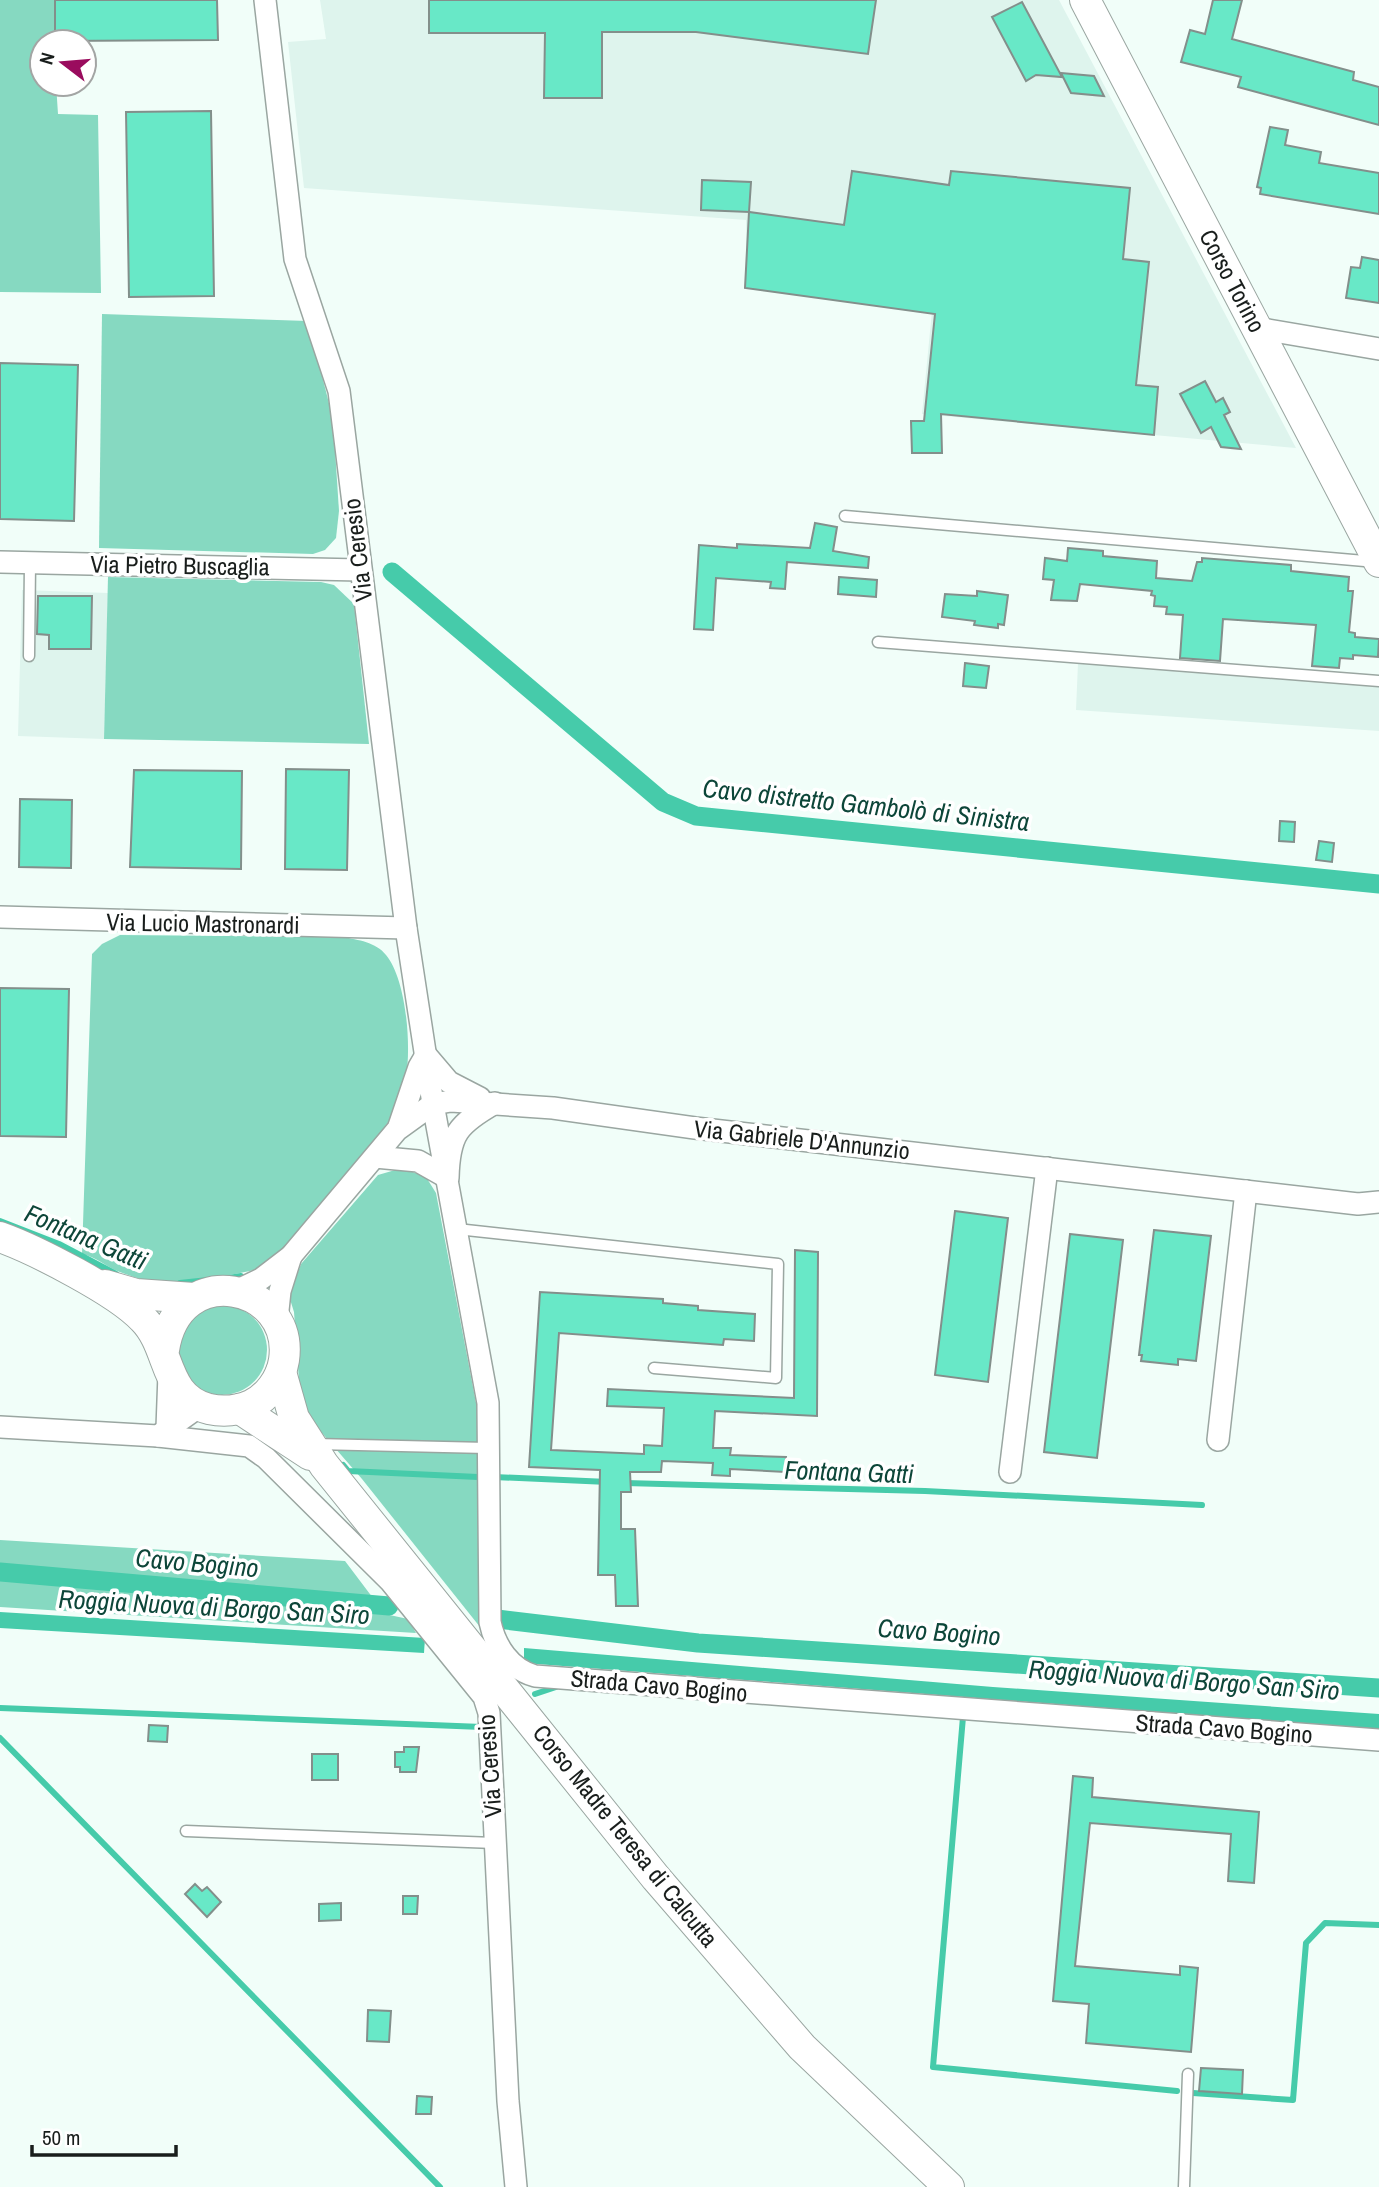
<svg xmlns="http://www.w3.org/2000/svg" width="1379" height="2187" font-family="'Archivo Narrow',sans-serif">
<rect width="100%" height="100%" fill="#f1fef9"/>
<g fill="#def4ed">
<polygon points="320,0 1059,0 1296,448 922,414 932,311 746,287 746,220 304,188 288,42 326,39"/>
<polygon points="22,590 108,593 104,739 18,736"/>
<polygon points="1078,663 1379,687 1379,731 1076,710"/>
</g>
<g fill="#86d9c1">
<polygon points="0,0 55,0 55,42 42,42 42,84 56,84 58,114 98,115 101,293 0,292"/>
<polygon points="102,314 308,321 333,419 339,511 336,538 325,550 313,554 99,548"/>
<polygon points="108,577 321,582 334,585 354,604 369,744 104,739"/>
<path d="M120,935L343,937C358,940 376,942 386,955C409,983 414,1066 401,1100C388,1130 290,1254 262,1267C245,1275 176,1283 156,1282C146,1281 130,1276 120,1272C106,1267 97,1257 82,1254L92,954L102,944Z"/>
<polygon points="402,1168 426,1177 436,1193 477,1408 477,1452 483,1458 484,1577 480,1627 362,1479 315,1425 305,1406 299,1381 294,1312 289,1296 301,1264 378,1175"/>
<circle cx="222" cy="1350" r="45"/>
<polygon points="0,1540 345,1561 385,1614 408,1619 416,1633 0,1607"/>
</g>
<g fill="#46cbaa">
<polygon points="0,1612 425,1638 424,1653 0,1628"/>
<polygon points="524,1648 993,1687 1379,1714 1379,1729 524,1663"/>
</g>
<g fill="none" stroke-linecap="round" stroke-linejoin="round">
<g stroke="#46cbaa" stroke-width="6">
<polyline points="0,1221 59,1244 116,1274"/>
<polyline points="229,1278 241,1276"/>
<polyline points="180,1283 208,1280"/>
<polyline points="343,1465 348,1471 478,1477"/>
<polyline points="494,1477 608,1482"/>
<polyline points="625,1483 925,1491 1202,1505"/>
<polyline points="535,1694 556,1687"/>
<polyline points="0,1708 482,1727"/>
<polyline points="958,1717 963,1717 933,2067 1177,2091"/>
<polyline points="0,1738 440,2187"/>
<polyline points="1193,2093 1293,2100 1306,1943 1325,1923 1379,1925"/>
</g>
<g stroke="#46cbaa" stroke-width="19">
<polyline points="392,572 663,802 696,816 1379,884"/>
<polyline points="0,1572 389,1606"/>
<polyline points="497,1619 698,1643 1379,1688"/>
</g>
</g>
<g fill="#68e8c7" stroke="#838f8b" stroke-width="2">
<polygon points="55,0 217,0 218,40 55,41"/>
<polygon points="429,0 876,0 868,54 696,32 602,32 602,98 544,98 545,33 429,33"/>
<polygon points="1213,0 1242,0 1232,39 1354,72 1353,80 1379,87 1379,125 1238,87 1241,77 1181,62 1190,30 1205,34"/>
<polygon points="1022,2 1062,77 1036,75 1026,81 992,17"/>
<polygon points="1061,73 1094,76 1104,96 1071,93"/>
<polygon points="211,111 214,296 129,297 126,112"/>
<polygon points="1270,127 1288,130 1285,145 1321,152 1319,163 1379,173 1379,214 1260,194 1261,188 1257,187"/>
<polygon points="852,171 949,185 951,171 1130,188 1123,259 1149,262 1136,385 1158,387 1154,435 941,414 942,453 912,453 911,421 924,421 935,314 745,288 749,212 844,225"/>
<polygon points="702,180 751,182 749,212 701,210"/>
<polygon points="1362,257 1379,260 1379,303 1346,298 1351,267 1360,268"/>
<polygon points="0,363 78,365 74,521 0,519"/>
<polygon points="1205,381 1216,402 1223,398 1230,412 1224,415 1241,449 1221,447 1211,427 1201,433 1180,394"/>
<polygon points="815,523 837,527 833,551 869,557 868,568 787,562 785,589 770,588 771,582 716,578 713,630 694,629 699,545 737,548 737,544 810,548"/>
<polygon points="1068,548 1103,551 1103,556 1157,561 1156,578 1192,581 1197,562 1202,562 1202,558 1291,565 1291,571 1349,577 1348,591 1353,591 1349,632 1355,633 1355,637 1379,639 1378,657 1353,655 1353,659 1340,658 1339,668 1312,666 1316,625 1223,619 1220,661 1180,658 1183,615 1166,614 1167,607 1154,606 1155,596 1151,595 1152,591 1080,584 1077,601 1051,600 1054,580 1043,579 1045,558 1067,561"/>
<polygon points="839,577 877,580 876,597 838,594"/>
<polygon points="977,591 1008,595 1004,625 998,624 998,628 974,625 975,621 942,617 945,594 977,596"/>
<polygon points="38,596 92,596 91,649 49,649 49,635 37,634"/>
<polygon points="965,663 989,666 986,688 963,686"/>
<polygon points="286,769 349,770 347,870 285,869"/>
<polygon points="134,770 242,771 241,869 130,867"/>
<polygon points="20,799 72,800 71,868 19,867"/>
<polygon points="1280,821 1295,822 1294,842 1279,841"/>
<polygon points="1319,841 1334,843 1332,862 1316,860"/>
<polygon points="0,988 69,989 66,1137 0,1136"/>
<polygon points="955,1211 1008,1218 988,1382 935,1375"/>
<polygon points="1154,1230 1211,1236 1196,1361 1178,1359 1178,1365 1141,1361 1142,1355 1139,1355"/>
<polygon points="1070,1234 1123,1240 1097,1458 1044,1452"/>
<polygon points="795,1250 818,1252 817,1416 715,1411 713,1448 731,1448 730,1455 786,1457 785,1472 730,1469 730,1476 712,1475 713,1463 662,1461 661,1472 630,1472 631,1492 621,1492 621,1529 635,1529 638,1606 616,1606 615,1575 598,1575 600,1470 529,1467 540,1292 663,1299 663,1303 698,1306 698,1310 755,1314 754,1341 724,1339 723,1345 559,1333 551,1450 644,1454 644,1445 662,1446 664,1408 607,1406 608,1389 794,1398"/>
<polygon points="149,1725 168,1726 167,1742 148,1741"/>
<polygon points="404,1747 419,1747 416,1772 400,1772 400,1767 395,1767 395,1752 404,1752"/>
<rect x="312" y="1754" width="26" height="26"/>
<polygon points="1073,1776 1093,1778 1092,1797 1259,1812 1254,1883 1228,1881 1231,1834 1090,1823 1075,1966 1180,1975 1180,1966 1198,1968 1191,2052 1086,2043 1089,2004 1053,2001"/>
<polygon points="195,1884 202,1891 207,1887 221,1902 207,1917 185,1894"/>
<polygon points="403,1896 418,1896 417,1914 403,1914"/>
<polygon points="341,1903 341,1920 319,1921 319,1904"/>
<polygon points="368,2010 391,2011 389,2042 367,2041"/>
<polygon points="1201,2068 1243,2070 1242,2094 1199,2091"/>
<polygon points="417,2096 432,2097 431,2114 416,2114"/>
</g>
<g fill="none" stroke-linecap="round" stroke-linejoin="round">
<g stroke="#9aa6a1" stroke-width="13">
<g id="lane">
<polyline points="845,516 1376,562"/>
<polyline points="878,642 1379,681"/>
<polyline points="29,656 30,563"/>
<polyline points="457,1229 778,1264 776,1378 654,1368"/>
<polyline points="315,1444 487,1448"/>
<polyline points="186,1831 494,1843"/>
<polyline points="1184,2187 1188,2074"/>
</g>
</g>
<g stroke="#9aa6a1" stroke-width="24">
<g id="street">
<path d="M265,0L295,259L339,391L406,928L433,1104L488,1403L490,1622C495,1646 510,1669 535,1676L1379,1740"/>
<polyline points="1256,328 1379,349"/>
<polyline points="0,562 360,570"/>
<polyline points="0,917 406,928"/>
<polyline points="399,1126 419,1067 426,1055 449,1082 480,1098"/>
<path d="M375,1157L418,1161L448,1178C449,1134 458,1124 495,1103"/>
<polyline points="236,1291 261,1279 291,1256 397,1130 433,1104 451,1101 553,1108 695,1128 1358,1204 1379,1202"/>
<polyline points="277,1320 280,1291 291,1256"/>
<polyline points="0,1427 158,1436 200,1406"/>
<polyline points="167,1428 169,1374"/>
<polyline points="158,1436 249,1446 266,1458 390,1581 484,1697 489,1713 508,2101 516,2187"/>
<polyline points="1218,1440 1246,1191"/>
<polyline points="1010,1472 1047,1168"/>
</g>
</g>
<g stroke="#9aa6a1" stroke-width="32">
<g id="secondary">
<polyline points="1085,0 1379,562"/>
<path d="M0,1237C36,1250 118,1292 143,1319C172,1348 162,1397 209,1409C223,1412 237,1411 251,1405C268,1397 281,1379 284,1360C295,1284 178,1257 164,1350"/>
<polyline points="105,1285 136,1294 194,1298"/>
<polyline points="281,1372 294,1418 324,1465 656,1878 802,2047 949,2187"/>
<polyline points="240,1409 310,1455"/>
</g>
</g>
<use href="#lane" stroke="#fff" stroke-width="10"/>
<use href="#street" stroke="#fff" stroke-width="21"/>
<use href="#secondary" stroke="#fff" stroke-width="30"/>
</g>
<g text-anchor="middle" stroke-width="7" stroke-linejoin="round" paint-order="stroke">
<g font-size="24" fill="#191e1c" stroke="#fff">
<text transform="translate(1232 281) rotate(62)" y="8">Corso Torino</text>
<text transform="translate(358 550) rotate(-97)" y="8">Via Ceresio</text>
<text transform="translate(180 566) rotate(1)" y="8">Via Pietro Buscaglia</text>
<text transform="translate(203 924) rotate(1)" y="8">Via Lucio Mastronardi</text>
<text transform="translate(802 1140) rotate(6)" y="8">Via Gabriele D'Annunzio</text>
<text transform="translate(659 1686) rotate(5)" y="8">Strada Cavo Bogino</text>
<text transform="translate(1224 1729) rotate(4)" y="8">Strada Cavo Bogino</text>
<text transform="translate(490 1766) rotate(-94)" y="8">Via Ceresio</text>
<text transform="translate(625 1836) rotate(51)" y="8">Corso Madre Teresa di Calcutta</text>
</g>
<g font-size="26" font-style="italic" fill="#0d4639" stroke="#fff">
<text transform="translate(866 805) rotate(6)" y="9">Cavo distretto Gambolò di Sinistra</text>
<text transform="translate(86 1237) rotate(23)" y="9">Fontana Gatti</text>
<text transform="translate(849 1472) rotate(2)" y="9">Fontana Gatti</text>
<text transform="translate(197 1563) rotate(5)" y="9">Cavo Bogino</text>
<text transform="translate(214 1607) rotate(3)" y="9">Roggia Nuova di Borgo San Siro</text>
<text transform="translate(939 1632) rotate(4)" y="9">Cavo Bogino</text>
<text transform="translate(1184 1680) rotate(4)" y="9">Roggia Nuova di Borgo San Siro</text>
</g>
</g>
<g transform="translate(63 63) rotate(286)"><circle r="33" fill="#ffffff" stroke="#a3a5a4" stroke-width="2"/>
<path d="M0-5L12 26L0 18L-12 26Z" fill="#9a0c5e"/>
<text y="-10" font-size="19" font-weight="bold" text-anchor="middle" fill="#191e1c">N</text>
</g>
<path d="M32 2145v10h144v-10" fill="none" stroke="#191e1c" stroke-width="3.5"/>
<text x="42" y="2145" font-size="21" fill="#191e1c" stroke="#ffffff" stroke-width="5" paint-order="stroke">50 m</text>
</svg>
